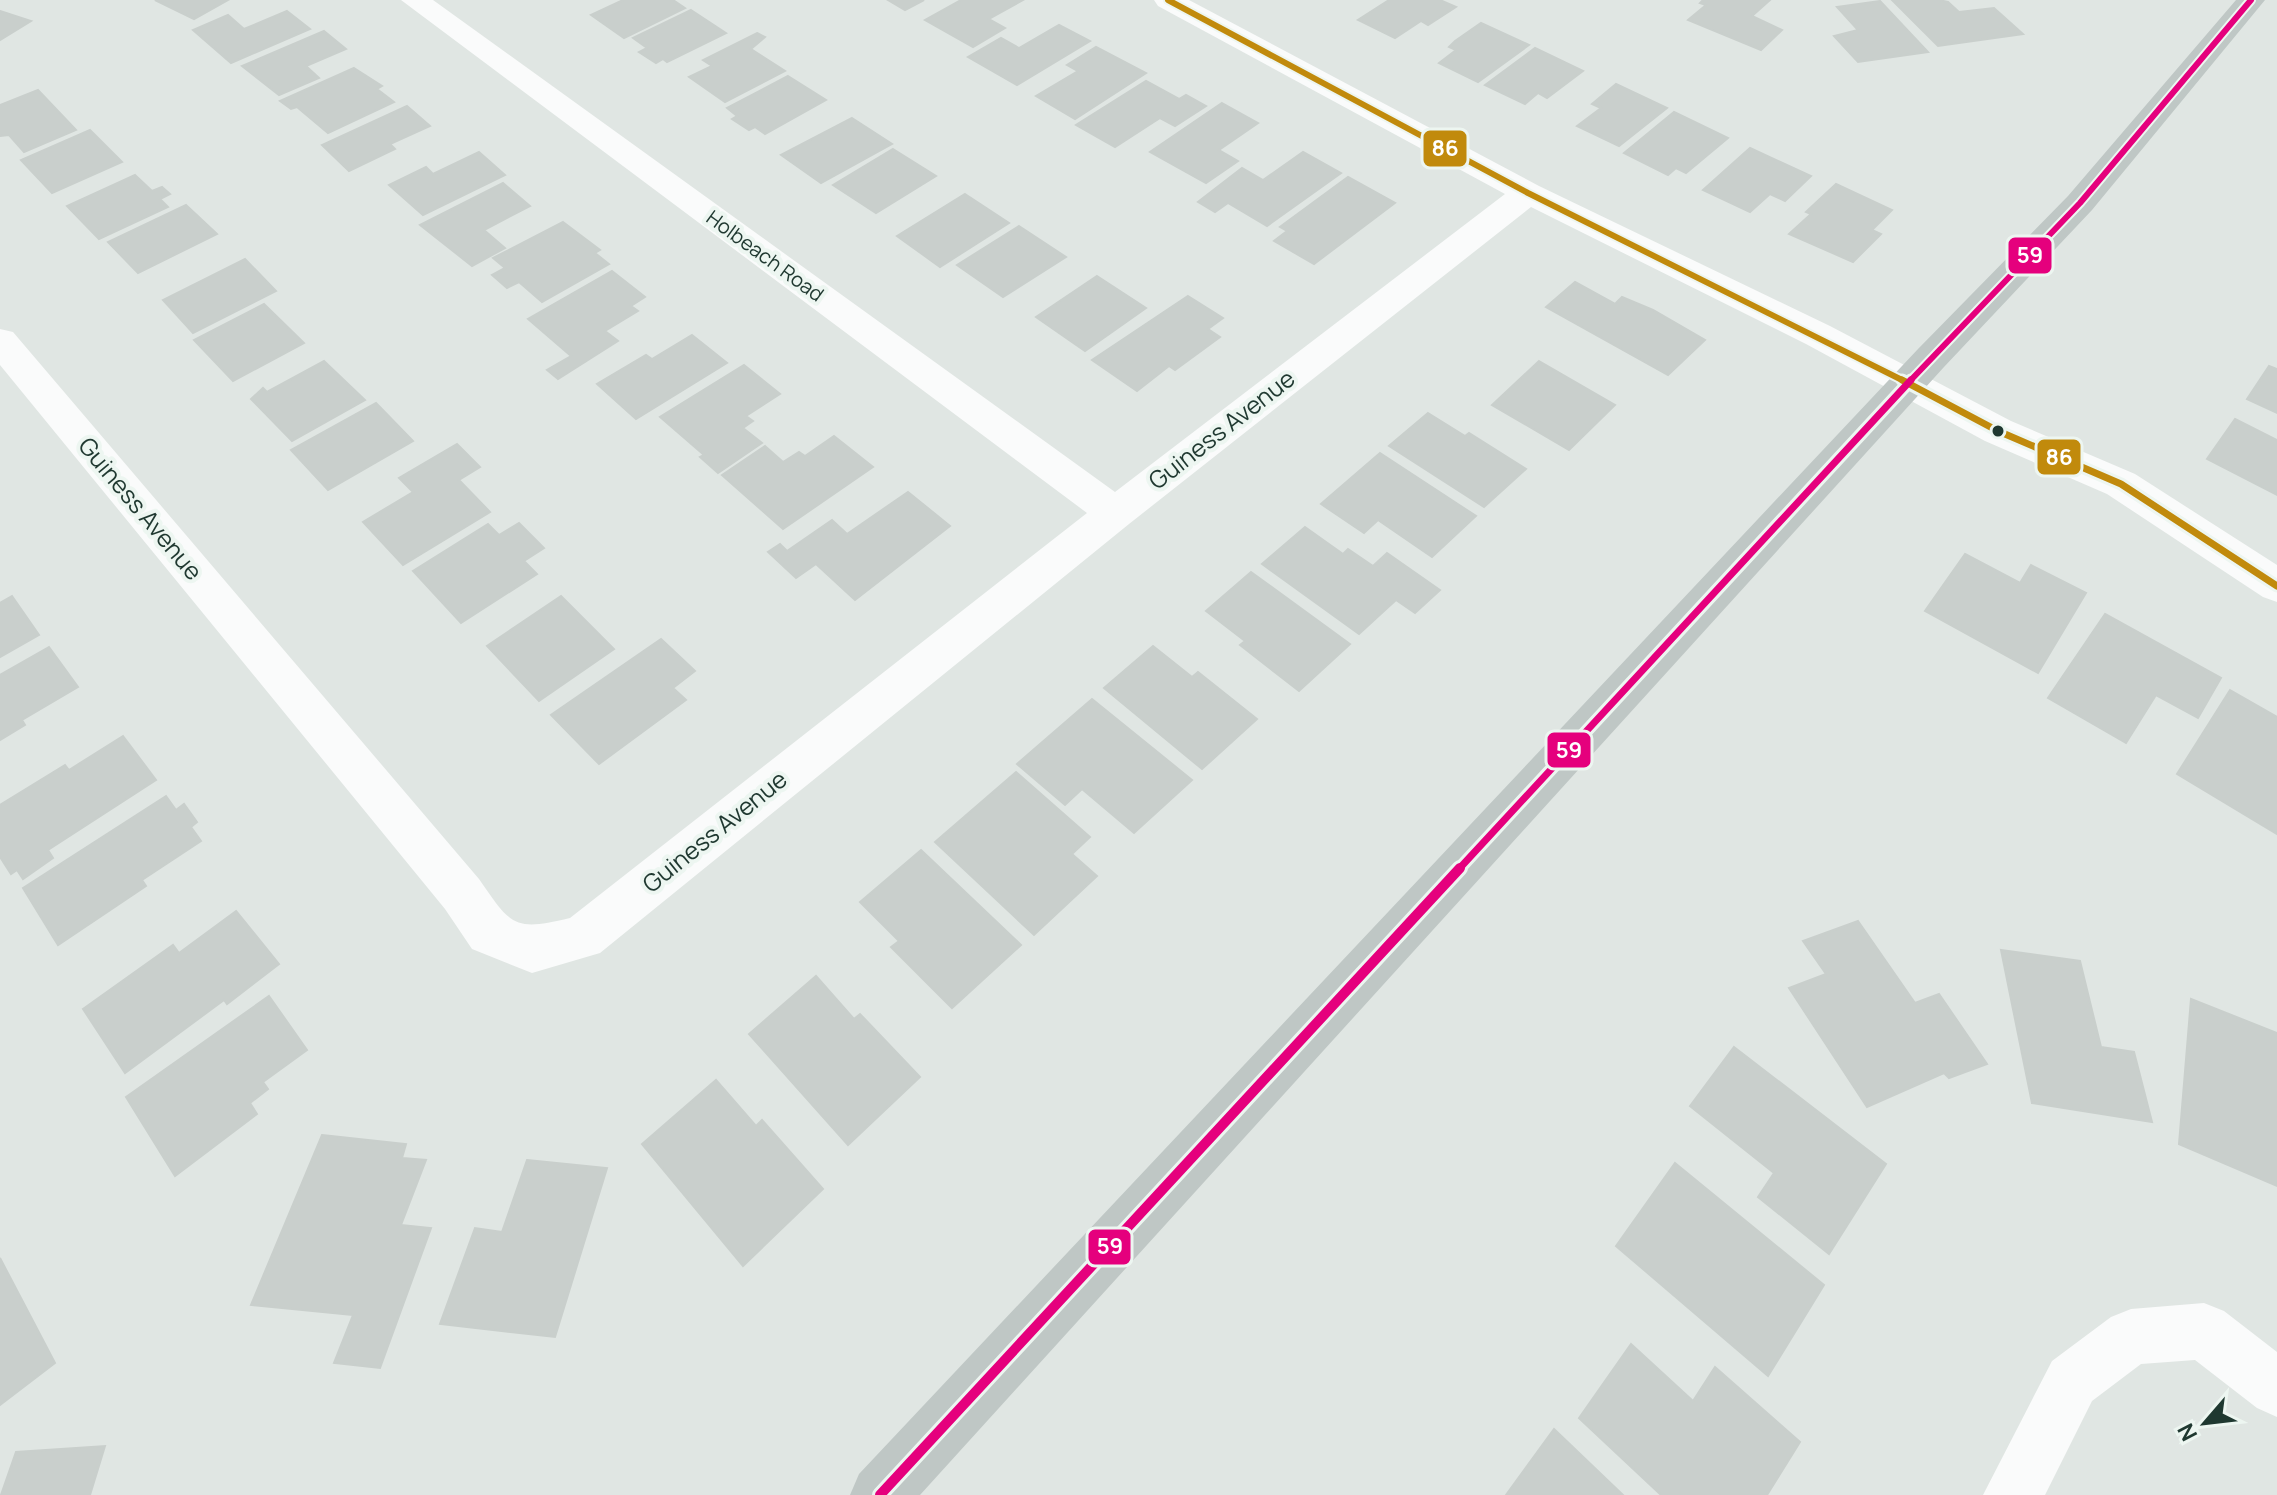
<svg xmlns="http://www.w3.org/2000/svg" width="2277" height="1495" font-family="Manrope,sans-serif">
<rect width="100%" height="100%" fill="#e0e6e3"/>
<g fill="#c9cfcc" stroke="#c9cfcc" stroke-width="2">
<polygon points="155,0 228,0 194,19"/>
<polygon points="623,0 673,0 685,8 624,38 591,15"/>
<polygon points="888,0 924,0 905,10"/>
<polygon points="961,0 1023,0 989,19 1005,28 973,47 925,20"/>
<polygon points="1389,0 1440,0 1456,7 1428,25 1421,21 1395,38 1358,20"/>
<polygon points="1703,0 1770,0 1752,16 1782,30 1761,50 1688,20 1706,5 1700,3"/>
<polygon points="1892,0 1939,0 1948,2 1959,12 1994,8 2023,34 1938,46"/>
<polygon points="1880,1 1928,52 1858,62 1834,36 1858,30 1837,7"/>
<polygon points="691,10 726,33 667,62 663,59 656,63 639,52 647,48 633,38"/>
<polygon points="0,11 31,21 0,40"/>
<polygon points="287,11 310,29 231,63 193,30 228,15 244,29"/>
<polygon points="1481,23 1529,45 1478,82 1439,63 1456,50 1449,47 1455,41"/>
<polygon points="1059,25 1090,41 1017,85 968,57 1001,38 1019,48"/>
<polygon points="324,31 346,49 306,66 319,78 279,95 242,66"/>
<polygon points="757,33 765,37 751,49 785,71 725,102 689,77 712,66 703,60"/>
<polygon points="1096,47 1146,73 1075,119 1036,96 1078,71 1067,65"/>
<polygon points="1535,48 1583,71 1547,98 1538,93 1525,104 1485,85"/>
<polygon points="354,68 382,86 377,89 394,102 328,133 297,107 291,109 280,101"/>
<polygon points="788,76 826,100 765,134 755,127 749,130 732,119 737,116 727,108"/>
<polygon points="1146,81 1179,99 1186,95 1206,106 1175,126 1160,118 1115,147 1076,125"/>
<polygon points="1616,84 1667,108 1619,146 1577,126 1601,108 1592,104"/>
<polygon points="38,90 76,130 24,152 9,135 0,136 0,105"/>
<polygon points="1222,103 1258,123 1219,150 1238,161 1206,183 1150,152"/>
<polygon points="407,106 430,126 390,144 395,149 349,171 322,145"/>
<polygon points="1674,112 1728,138 1686,173 1676,168 1668,175 1624,153"/>
<polygon points="852,118 892,144 821,183 781,155"/>
<polygon points="90,130 122,162 52,193 21,160"/>
<polygon points="1750,148 1811,176 1785,201 1770,194 1750,212 1703,190"/>
<polygon points="893,149 936,176 876,213 833,185"/>
<polygon points="479,152 505,175 423,215 389,185 426,167 433,174"/>
<polygon points="1303,152 1341,173 1267,226 1228,203 1215,212 1198,202 1242,168 1263,180"/>
<polygon points="135,175 152,191 162,187 170,194 160,199 168,207 99,239 67,206"/>
<polygon points="1348,177 1395,203 1314,264 1274,241 1287,231 1280,227"/>
<polygon points="503,183 530,206 484,230 505,248 472,266 420,225"/>
<polygon points="1836,184 1892,210 1872,230 1881,234 1853,262 1789,234 1811,214 1806,212"/>
<polygon points="965,194 1009,223 940,267 897,236"/>
<polygon points="186,205 217,234 138,273 108,242"/>
<polygon points="563,222 600,250 595,253 609,264 542,302 519,282 507,288 492,275 505,268 493,258"/>
<polygon points="1019,226 1066,257 1003,297 957,265"/>
<polygon points="245,259 276,291 193,333 163,300"/>
<polygon points="612,271 645,297 631,306 638,311 605,331 618,341 558,379 547,370 571,356 528,319"/>
<polygon points="1097,276 1146,308 1085,351 1036,317"/>
<polygon points="1575,282 1615,304 1622,297 1653,310 1705,340 1668,375 1546,307"/>
<polygon points="1188,296 1223,318 1208,329 1220,337 1175,370 1169,366 1137,391 1092,360"/>
<polygon points="264,304 304,343 233,381 194,340"/>
<polygon points="692,335 727,363 636,419 597,384 646,355 652,359"/>
<polygon points="324,361 365,400 292,441 251,399 263,388 267,392"/>
<polygon points="1539,361 1615,405 1569,450 1492,405"/>
<polygon points="744,365 780,394 746,416 753,421 743,428 762,443 718,473 700,457 704,455 660,417"/>
<polygon points="2269,366 2277,369 2277,413 2247,399"/>
<polygon points="376,403 413,441 328,490 291,450"/>
<polygon points="1428,413 1465,436 1469,433 1526,469 1484,507 1389,446"/>
<polygon points="2235,419 2277,440 2277,495 2207,459"/>
<polygon points="834,436 873,467 783,529 722,475 765,446 783,462 799,452 805,456"/>
<polygon points="457,444 480,467 459,480 490,512 403,565 363,522 413,492 399,478"/>
<polygon points="1380,453 1476,516 1432,557 1378,520 1364,533 1321,504"/>
<polygon points="908,492 950,526 855,600 816,564 796,578 768,552 780,544 787,551 832,520 847,534"/>
<polygon points="519,523 544,548 524,561 537,574 461,623 413,571 488,524 499,535"/>
<polygon points="1305,527 1343,554 1348,549 1373,566 1387,553 1440,590 1415,613 1396,600 1359,634 1262,564"/>
<polygon points="1965,554 2020,583 2031,565 2086,593 2038,673 1925,611"/>
<polygon points="1251,572 1350,644 1299,691 1240,645 1245,641 1206,611"/>
<polygon points="12,596 39,635 0,657 0,603"/>
<polygon points="561,596 614,649 539,701 487,646"/>
<polygon points="2105,614 2221,678 2198,718 2156,695 2126,743 2048,698"/>
<polygon points="661,639 695,671 673,688 686,700 599,764 551,715"/>
<polygon points="1153,646 1192,677 1198,672 1257,719 1202,769 1104,688"/>
<polygon points="49,647 78,687 22,720 25,725 0,740 0,675"/>
<polygon points="2230,690 2277,717 2277,834 2177,774"/>
<polygon points="1092,699 1192,780 1134,833 1082,789 1065,805 1017,764"/>
<polygon points="123,736 156,780 48,850 53,858 23,879 17,870 11,874 0,857 0,805 65,765 69,770"/>
<polygon points="1016,772 1090,837 1072,854 1097,876 1034,935 935,842"/>
<polygon points="166,796 176,810 184,804 197,822 191,827 201,841 142,880 146,886 58,945 23,888"/>
<polygon points="921,850 1021,945 952,1008 891,947 899,941 860,902"/>
<polygon points="236,911 279,964 227,1004 224,1000 125,1073 83,1009 173,945 179,953"/>
<polygon points="1858,921 1915,1003 1939,994 1987,1064 1949,1078 1944,1073 1867,1107 1789,988 1826,974 1803,941"/>
<polygon points="2001,950 2080,961 2101,1047 2134,1052 2152,1122 2032,1103"/>
<polygon points="816,976 854,1019 860,1014 920,1077 848,1145 749,1034"/>
<polygon points="269,996 307,1050 263,1082 268,1089 250,1103 257,1114 175,1176 126,1097"/>
<polygon points="2191,999 2277,1033 2277,1186 2179,1144"/>
<polygon points="1734,1047 1886,1164 1829,1254 1758,1197 1774,1173 1690,1106"/>
<polygon points="716,1080 756,1126 762,1120 823,1189 743,1266 642,1144"/>
<polygon points="322,1135 406,1144 402,1158 426,1160 401,1225 431,1228 380,1368 334,1363 353,1315 251,1305"/>
<polygon points="527,1160 607,1168 555,1337 440,1324 475,1228 502,1232"/>
<polygon points="1675,1163 1824,1285 1768,1376 1616,1246"/>
<polygon points="0,1258 55,1363 0,1405"/>
<polygon points="1631,1344 1693,1401 1715,1367 1800,1442 1767,1495 1661,1495 1579,1418"/>
<polygon points="1554,1429 1623,1495 1506,1495"/>
<polygon points="105,1446 90,1495 1,1495 16,1452"/>
</g>
<g fill="none" stroke-linecap="round" stroke-linejoin="round">
<g fill="#fafbfb" fill-rule="evenodd">
<path d="M401,0H433L1115,492L1505,194L1158,6L1154,0H1189L1539,186L1830,326L2011,421L2135,474L2277,565V602L2263,597L2107,494L1985,441L1806,344L1531,207L1129,524L600,953L532,973L472,949L445,909L0,365V329L13,332L479,879C511,925 513,932 570,918L1087,513Z"/>
<polygon points="2204,1303 2224,1311 2277,1352 2277,1417 2257,1408 2195,1360 2141,1364 2092,1401 2045,1495 1983,1495 2052,1361 2111,1317 2131,1309"/>
</g>
<polygon fill="#bfc7c5" fill-rule="evenodd" points="2236,0 2265,0 2092,210 1944,367 920,1495 850,1495 859,1474 1918,349 2068,196"/>
<g stroke="#edf6f1" stroke-width="10">
<polyline id="bus-1-far1" points="1168,0 1528,193 1906,382"/>
</g>
<g stroke="#edf6f1" stroke-width="13">
<polyline id="bus-1" points="1902,380 1998,431 2121,484 2277,586"/>
</g>
<g stroke="#edf6f1" stroke-width="10">
<polyline id="bus-2-far2" points="1909,382 2080,203 2251,0"/>
</g>
<g stroke="#edf6f1" stroke-width="13">
<polyline id="bus-2-far1" points="1458,870 1911,380"/>
</g>
<g stroke="#edf6f1" stroke-width="16">
<polyline id="bus-2" points="880,1495 1460,868"/>
</g>
<use href="#bus-1-far1" stroke="#c18a0c" stroke-width="6"/>
<use href="#bus-1" stroke="#c18a0c" stroke-width="7"/>
<use href="#bus-2-far2" stroke="#e5007d" stroke-width="6"/>
<use href="#bus-2-far1" stroke="#e5007d" stroke-width="7"/>
<use href="#bus-2" stroke="#e5007d" stroke-width="10"/>
</g>
<circle fill="#1f3830" stroke="#edf6f1" stroke-width="3" cx="1998" cy="431" r="7"/>
<g text-anchor="middle" stroke-width="8" stroke-linejoin="round" paint-order="stroke">
<g font-size="20" fill="#1f3830" stroke="#edf6f1">
<text transform="translate(765 256) rotate(36)" y="7">Holbeach Road</text>
</g>
<g font-size="24" fill="#1f3830" stroke="#edf6f1">
<text transform="translate(1222 430) rotate(-38)" y="8">Guiness Avenue</text>
<text transform="translate(140 509) rotate(50)" y="8">Guiness Avenue</text>
<text transform="translate(715 832) rotate(-39)" y="8">Guiness Avenue</text>
</g>
</g>
<g stroke="#edf6f1" stroke-width="3">
<rect x="1422" y="129" width="46" height="39" rx="8" fill="#c18a0c"/>
<rect x="2007" y="236" width="46" height="39" rx="8" fill="#e5007d"/>
<rect x="2036" y="438" width="46" height="38" rx="8" fill="#c18a0c"/>
<rect x="1546" y="731" width="46" height="38" rx="8" fill="#e5007d"/>
<rect x="1087" y="1228" width="45" height="38" rx="8" fill="#e5007d"/>
</g>
<g font-size="22" text-anchor="middle" font-weight="bold" fill="#fff">
<text x="1445" y="156">86</text>
<text x="2030" y="263">59</text>
<text x="2059" y="465">86</text>
<text x="1569" y="758">59</text>
<text x="1110" y="1254">59</text>
</g>
<g transform="translate(2205 1423) rotate(242)" stroke="#edf6f1" stroke-width="6" paint-order="stroke">
<path d="M0-6L14 30L0 20L-14 30Z" fill="#1f3830"/>
<text y="-12" font-size="22" font-weight="bold" text-anchor="middle" fill="#1f3830">N</text>
</g>
</svg>
